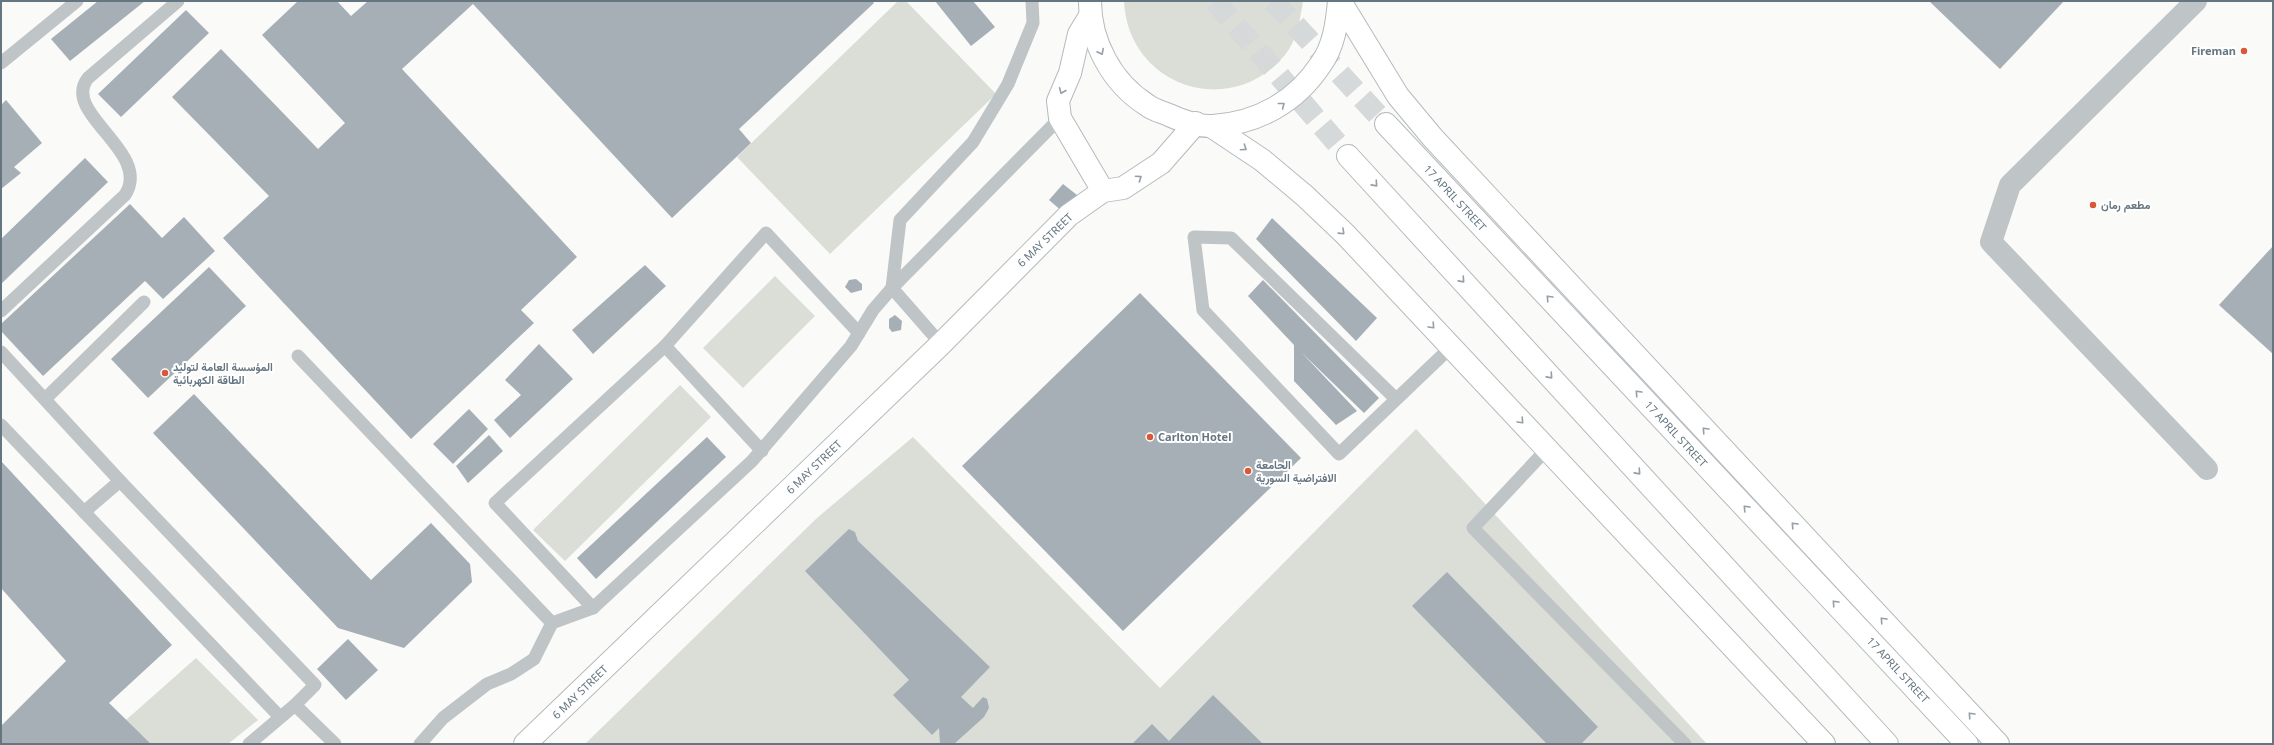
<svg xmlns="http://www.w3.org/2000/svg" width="2274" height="745" font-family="'Noto Sans',Vazirmatn,sans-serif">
<rect width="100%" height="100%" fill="#fafaf8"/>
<g fill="#daded7">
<polygon points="898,1 906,1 996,94 830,254 737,157"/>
<path d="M1124,1H1303C1300,20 1297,40 1285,55C1230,121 1128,86 1124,1Z"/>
<polygon points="775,276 815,316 743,388 703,348"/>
<polygon points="680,385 711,417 565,561 533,530"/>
<polygon points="1416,429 1707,744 585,744 817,518 913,437 1160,688"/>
<polygon points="196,658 258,720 228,744 151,744 126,720"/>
</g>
<g fill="#a6afb5">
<polygon points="98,1 145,1 70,61 51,39"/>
<polygon points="298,1 337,1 351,16 368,1 872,1 874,3 739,129 751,143 672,218 473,4 402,69 577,257 521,310 534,323 411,439 223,238 269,196 172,97 221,49 318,149 345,123 262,35"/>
<polygon points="935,1 973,1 995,27 971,46"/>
<polygon points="1929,1 2064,1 2000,69"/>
<polygon points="186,10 209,33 121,117 98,94"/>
<polygon points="6,100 42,143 14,167 21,173 1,189 1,105"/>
<polygon points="85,158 108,182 1,284 1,239"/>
<polygon points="1063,184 1077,195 1063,212 1049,200"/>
<polygon points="130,204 162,238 184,217 215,251 163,299 145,281 43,376 1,331 1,324"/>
<polygon points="1272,218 1377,318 1356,341 1256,239"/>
<polygon points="2273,246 2273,354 2219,305"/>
<polygon points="645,265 666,286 593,354 572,330"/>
<polygon points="209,267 246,306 148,398 111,359"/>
<polygon points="856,279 862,284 862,290 851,293 845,287 849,280"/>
<polygon points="1263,280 1379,398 1364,413 1302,353 1357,411 1336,425 1294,381 1294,345 1248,296"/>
<polygon points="1140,293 1301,458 1123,631 962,466"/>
<polygon points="895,315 902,321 901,330 892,332 889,328 889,319"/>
<polygon points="539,344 573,379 510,438 494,420 521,395 505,380"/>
<polygon points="194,394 371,580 431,523 470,564 472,582 404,648 338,628 153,433"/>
<polygon points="469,409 488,429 453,464 433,444"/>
<polygon points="489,435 503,451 468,483 456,466"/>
<polygon points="707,437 726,457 596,579 577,558"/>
<polygon points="1,461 172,645 109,703 151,744 1,744 1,726 66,661 1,588"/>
<polygon points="849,529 855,532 858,541 990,667 961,697 973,708 983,697 987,699 989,708 984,717 954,744 940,744 939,728 932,735 893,695 909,680 805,571"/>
<polygon points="1447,572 1598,727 1581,744 1547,744 1412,606"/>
<polygon points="348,639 378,670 346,700 317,669"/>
<polygon points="1213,695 1263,744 1132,744 1152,724 1169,741"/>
</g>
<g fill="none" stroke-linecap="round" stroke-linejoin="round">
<g stroke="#d5d9da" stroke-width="22" stroke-dasharray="22 11" stroke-linecap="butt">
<polyline points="1215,1 1348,156"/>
<polyline points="1273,1 1386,124"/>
</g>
<g stroke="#b4babe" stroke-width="24">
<g id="secondary">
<path d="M1090,1C1090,42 1112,83 1147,105C1153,110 1162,112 1169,115C1182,121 1199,127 1213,126C1258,123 1296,102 1321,64C1334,46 1337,23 1339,1"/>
<polyline points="1090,16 1079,34 1070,73 1058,101 1060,118 1103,191"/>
<polyline points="525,744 941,344 1069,215 1103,191 1123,188 1161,163 1196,123"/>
</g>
</g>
<g stroke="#b5babe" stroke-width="24">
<g id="primary">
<polyline points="1340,1 1398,96 1433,138 1998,744"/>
<polyline points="1386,124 1967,744"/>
<polyline points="1211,126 1262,160 1305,196 1345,234 1824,744"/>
<polyline points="1348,156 1887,744"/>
</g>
</g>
<g stroke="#bfc4c7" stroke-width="13">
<polyline points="1,63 77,1"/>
<path d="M1,311L125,195C153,152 60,113 88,78L178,1"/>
<polyline points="941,344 892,288 900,220 973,142 1008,84 1033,23 1032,1"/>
<polyline points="665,346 766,233 859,333"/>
<polyline points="1,352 120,481 315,685 295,705 249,744"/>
<polyline points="298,356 552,623"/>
<polyline points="45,399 144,302"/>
<polyline points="1396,399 1231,238 1194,237 1203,310 1339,454 1451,347"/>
<polyline points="1,425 280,717"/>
<polyline points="1547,449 1473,528 1685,744"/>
<polyline points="84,512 120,481"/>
<polyline points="593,608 495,503 665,346 762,451"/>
<polyline points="295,705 335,744"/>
<polyline points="420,744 443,718 487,684 511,674 534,659 552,623 593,608 752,461 851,346 873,310 892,288 1060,118"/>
</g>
<polyline stroke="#bfc4c7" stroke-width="22" points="2196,1 2010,185 1991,242 2207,469"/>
<use href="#secondary" stroke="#fff" stroke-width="22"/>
<use href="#primary" stroke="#fff" stroke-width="22"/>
</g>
<defs><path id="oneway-chevron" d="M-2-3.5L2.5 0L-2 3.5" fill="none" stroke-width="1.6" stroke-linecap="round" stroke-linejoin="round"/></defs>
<g stroke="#949fa7">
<use href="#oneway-chevron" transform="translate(1101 52) rotate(63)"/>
<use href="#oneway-chevron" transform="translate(1062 91) rotate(113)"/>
<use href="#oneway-chevron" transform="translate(1282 105) rotate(-38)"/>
<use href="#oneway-chevron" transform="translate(1244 148) rotate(34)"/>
<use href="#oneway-chevron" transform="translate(1139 178) rotate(-34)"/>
<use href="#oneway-chevron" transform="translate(1375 184) rotate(48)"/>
<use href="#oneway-chevron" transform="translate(1342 232) rotate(44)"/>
<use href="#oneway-chevron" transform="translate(1462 280) rotate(48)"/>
<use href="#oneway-chevron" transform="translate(1549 298) rotate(-133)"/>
<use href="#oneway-chevron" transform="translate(1432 326) rotate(47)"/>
<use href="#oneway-chevron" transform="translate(1550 376) rotate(48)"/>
<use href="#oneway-chevron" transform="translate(1638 393) rotate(-133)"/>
<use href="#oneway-chevron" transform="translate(1521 421) rotate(47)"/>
<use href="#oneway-chevron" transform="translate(1705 430) rotate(-133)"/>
<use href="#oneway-chevron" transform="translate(1638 472) rotate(48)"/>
<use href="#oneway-chevron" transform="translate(1746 508) rotate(-133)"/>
<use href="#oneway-chevron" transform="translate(1794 525) rotate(-133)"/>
<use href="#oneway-chevron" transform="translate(1835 603) rotate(-133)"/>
<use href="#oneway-chevron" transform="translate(1883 620) rotate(-133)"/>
<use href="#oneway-chevron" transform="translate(1971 715) rotate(-133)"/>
</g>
<g fill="#da5738" stroke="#fff" stroke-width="1.5">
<circle cx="2244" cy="51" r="4"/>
<circle cx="2093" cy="205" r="4"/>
<circle cx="165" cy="373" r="4"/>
<circle cx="1150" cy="437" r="4"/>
<circle cx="1248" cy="471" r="4"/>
</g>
<g text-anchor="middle" stroke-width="4" stroke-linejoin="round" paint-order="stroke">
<g font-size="11" font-weight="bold" fill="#667681" stroke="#fff" text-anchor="start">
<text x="2236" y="55" text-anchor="end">Fireman</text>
<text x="2101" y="209">مطعم رمان</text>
<text x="173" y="371">المؤسسة العامة لتوليد<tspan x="173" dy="13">الطاقة الكهربائية</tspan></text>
<text x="1158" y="441">Carlton Hotel</text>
<text x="1256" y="469">الحامعة<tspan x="1256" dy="13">الافتراضية السورية</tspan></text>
</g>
<g font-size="11" fill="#667681" stroke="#fff">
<text transform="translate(1455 198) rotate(47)" y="4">17 APRIL STREET</text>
<text transform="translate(1045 240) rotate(-44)" y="4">6 MAY STREET</text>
<text transform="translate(1676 434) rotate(47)" y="4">17 APRIL STREET</text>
<text transform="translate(814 467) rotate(-44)" y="4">6 MAY STREET</text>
<text transform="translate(1898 670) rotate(47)" y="4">17 APRIL STREET</text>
<text transform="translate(580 692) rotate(-44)" y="4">6 MAY STREET</text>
</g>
</g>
<rect width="2274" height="745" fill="none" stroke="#667681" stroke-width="4"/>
</svg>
